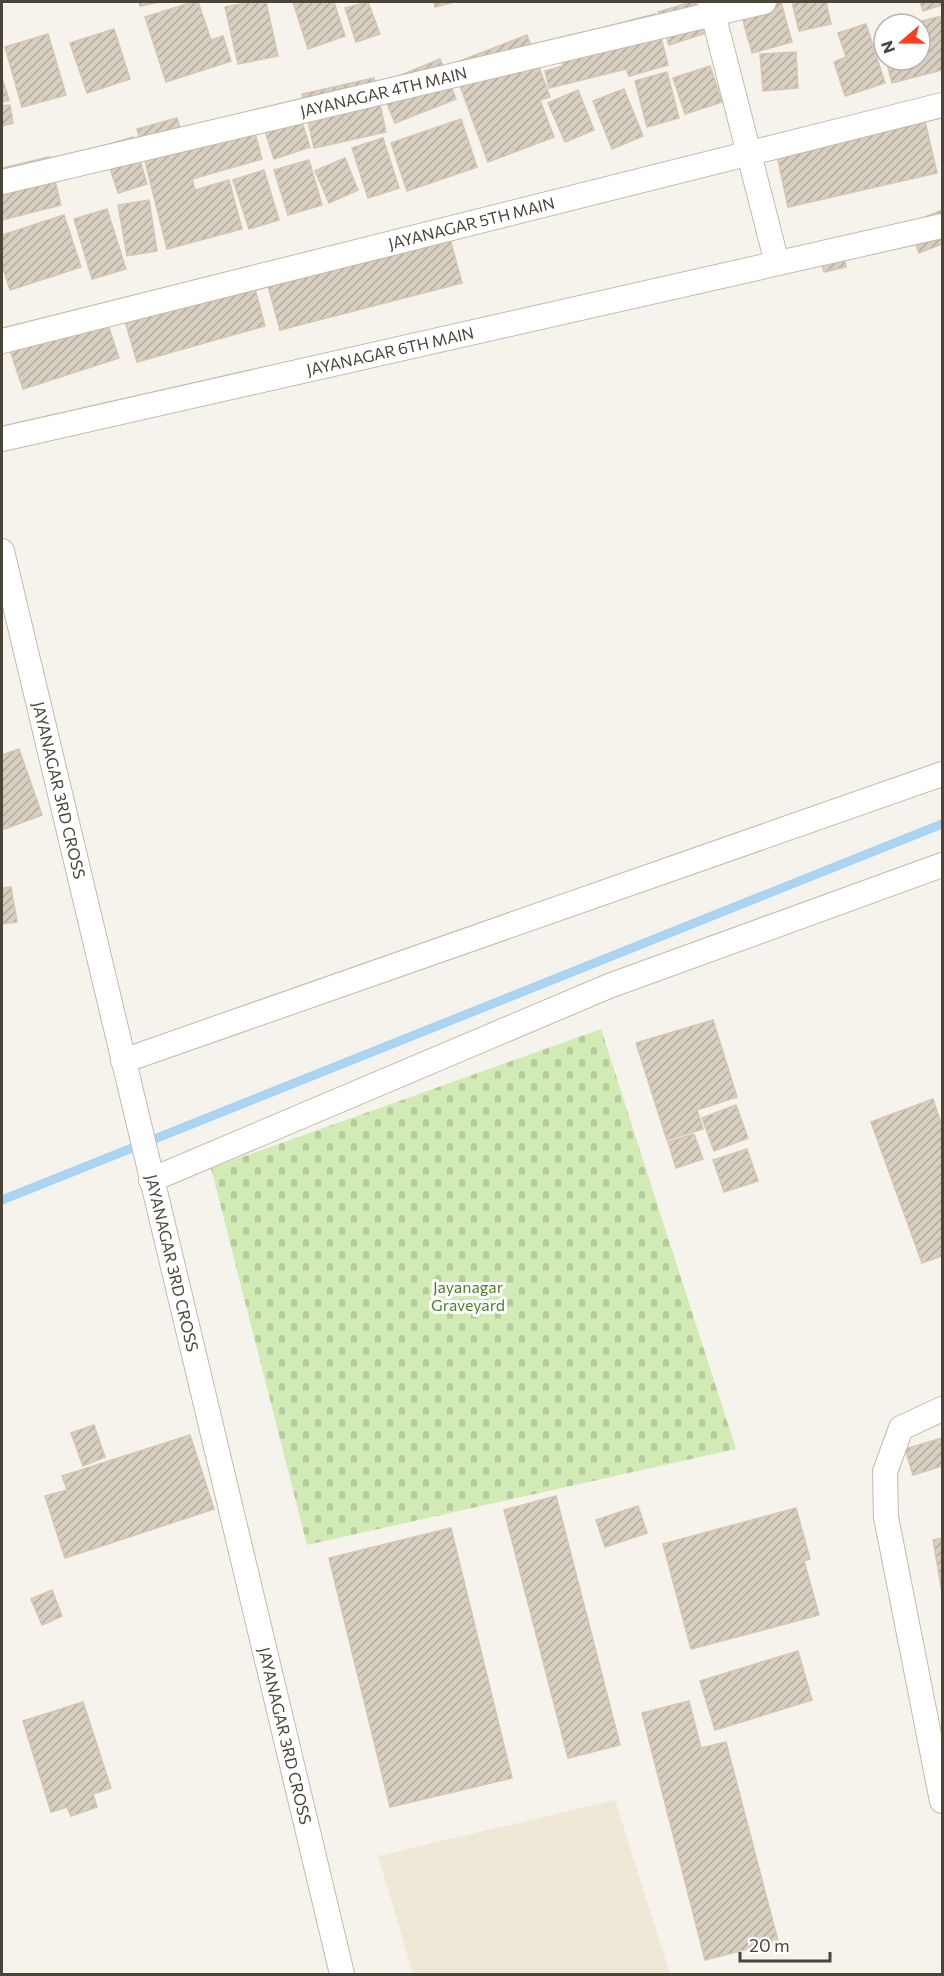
<svg xmlns="http://www.w3.org/2000/svg" width="944" height="1976" font-family="Commissioner,sans-serif">
<defs>
<pattern id="cemetery-stones" width="16" height="16" patternUnits="userSpaceOnUse" patternTransform="scale(1.5)"><rect width="16" height="16" fill="#d2eab5"/><path d="M2 7V4a2 2 0 0 1 4 0v3zM10 15v-3a2 2 0 0 1 4 0v3z" fill="#b6ca9c"/></pattern>
<pattern id="building-hatch" width="6" height="6" patternUnits="userSpaceOnUse" patternTransform="scale(1.5)"><rect width="6" height="6" fill="#d8cfc1"/><path d="M-1 1l2-2M0 6l6-6M5 7l2-2" fill="none" stroke="#b1aa9e"/></pattern>
</defs>
<rect width="100%" height="100%" fill="#f6f3ec"/>
<polygon fill="#efe8d6" points="615,1800 670,1974 413,1974 378,1856"/>
<polygon fill="url(#cemetery-stones)" points="601,1029 736,1449 307,1545 211,1168"/>
<g fill="none" stroke-linecap="round" stroke-linejoin="round">
<polyline stroke="#a9d4f2" stroke-width="9" points="2,1200 942,824"/>
</g>
<g fill="url(#building-hatch)" stroke="#d3c7b4" stroke-width="1.5">
<polygon points="139,2 159,2 140,6"/>
<polygon points="193,2 198,2 211,40 223,36 231,61 166,82 145,17"/>
<polygon points="250,2 266,2 278,56 238,64 225,7"/>
<polygon points="293,2 334,2 345,36 308,49"/>
<polygon points="368,2 380,34 356,42 345,8"/>
<polygon points="434,2 454,2 435,7"/>
<polygon points="691,2 695,2 706,33 669,45 658,12"/>
<polygon points="738,2 781,2 792,42 752,53"/>
<polygon points="792,2 826,2 831,24 799,31"/>
<polygon points="920,2 942,2 942,5 923,11"/>
<polygon points="655,14 668,65 629,76 626,69 549,88 545,71 563,66 556,40"/>
<polygon points="942,16 942,70 892,83 886,60 920,60 920,24 910,24"/>
<polygon points="866,24 885,83 845,96 834,62 846,57 838,33"/>
<polygon points="114,29 130,79 87,93 70,43"/>
<polygon points="884,31 884,50 879,32"/>
<polygon points="48,34 66,95 22,107 5,47"/>
<polygon points="527,35 550,97 540,100 554,137 488,162 452,64"/>
<polygon points="796,52 798,88 763,91 760,54"/>
<polygon points="440,59 456,99 395,123 379,84"/>
<polygon points="710,66 722,102 685,114 673,78"/>
<polygon points="667,72 679,118 647,127 635,81"/>
<polygon points="2,78 9,100 2,102"/>
<polygon points="374,78 386,132 314,148 302,94"/>
<polygon points="624,89 643,136 612,149 593,101"/>
<polygon points="578,90 594,130 565,142 548,103"/>
<polygon points="10,105 13,123 2,126 2,106"/>
<polygon points="299,113 310,147 274,159 263,125"/>
<polygon points="923,113 937,173 788,207 775,146"/>
<polygon points="250,115 262,159 192,179 195,190 229,180 242,229 167,249 137,129 177,118 182,134"/>
<polygon points="461,119 477,167 407,191 391,143"/>
<polygon points="133,137 147,184 118,193 103,146"/>
<polygon points="383,138 399,188 368,198 352,148"/>
<polygon points="49,157 61,205 2,220 2,168"/>
<polygon points="345,158 358,190 329,203 315,171"/>
<polygon points="309,160 322,205 288,215 274,170"/>
<polygon points="264,170 279,220 249,229 233,180"/>
<polygon points="149,200 157,251 127,256 118,205"/>
<polygon points="107,209 126,269 92,279 74,219"/>
<polygon points="942,210 942,244 919,253 908,224"/>
<polygon points="64,215 81,267 10,290 2,265 2,235"/>
<polygon points="448,231 462,283 280,330 264,271"/>
<polygon points="842,249 846,267 824,272 819,254"/>
<polygon points="249,267 265,326 137,362 120,304"/>
<polygon points="101,304 119,358 23,389 5,335"/>
<polygon points="19,749 42,815 2,830 2,755"/>
<polygon points="11,887 17,922 2,924 2,888"/>
<polygon points="713,1020 737,1097 697,1110 703,1129 667,1140 636,1043"/>
<polygon points="933,1099 942,1126 942,1256 922,1263 871,1122"/>
<polygon points="736,1105 748,1138 714,1151 702,1118"/>
<polygon points="694,1134 703,1159 676,1168 668,1142"/>
<polygon points="747,1149 758,1181 724,1192 713,1160"/>
<polygon points="94,1425 105,1457 83,1466 71,1433"/>
<polygon points="190,1435 214,1509 65,1558 45,1496 67,1490 62,1476"/>
<polygon points="942,1438 942,1466 913,1475 905,1449"/>
<polygon points="556,1496 620,1745 568,1758 504,1510"/>
<polygon points="638,1506 647,1533 605,1547 596,1520"/>
<polygon points="796,1508 810,1559 804,1561 819,1615 691,1649 663,1544"/>
<polygon points="451,1528 512,1778 390,1807 329,1558"/>
<polygon points="942,1538 942,1592 933,1540"/>
<polygon points="52,1590 62,1616 42,1625 31,1599"/>
<polygon points="798,1651 812,1700 715,1730 700,1681"/>
<polygon points="689,1701 701,1748 726,1742 778,1941 705,1960 642,1713"/>
<polygon points="83,1702 111,1788 93,1794 97,1807 71,1816 67,1807 51,1812 23,1721"/>
</g>
<g fill="none" stroke-linecap="round" stroke-linejoin="round">
<g stroke="#c2bbae" stroke-width="26">
<g id="street">
<polyline points="710,2 777,263"/>
<path id="s1" d="M2,182L764,2"/>
<path id="s2" d="M2,341L942,105"/>
<path id="s3" d="M2,439L942,226"/>
<path id="s4" d="M2,551L342,1974"/>
<polyline points="123,1061 942,774"/>
<polyline points="151,1180 609,986 942,865"/>
<polyline points="942,1409 901,1428 885,1472 886,1517 942,1801"/>
</g>
</g>
<use href="#street" stroke="#fff" stroke-width="24"/>
</g>
<g text-anchor="middle" stroke-width="6" stroke-linejoin="round" paint-order="stroke">
<g font-size="16" fill="#4b4439" stroke="#fff">
<text dy="6" stroke="none"><textPath href="#s1" startOffset="392">JAYANAGAR 4TH MAIN</textPath></text>
<text dy="6" stroke="none"><textPath href="#s2" startOffset="484">JAYANAGAR 5TH MAIN</textPath></text>
<text dy="6" stroke="none"><textPath href="#s3" startOffset="398">JAYANAGAR 6TH MAIN</textPath></text>
<text dy="6" stroke="none"><textPath href="#s4" startOffset="246">JAYANAGAR 3RD CROSS</textPath></text>
<text dy="6" stroke="none"><textPath href="#s4" startOffset="732">JAYANAGAR 3RD CROSS</textPath></text>
<text dy="6" stroke="none"><textPath href="#s4" startOffset="1218">JAYANAGAR 3RD CROSS</textPath></text>
</g>
<g font-size="16" fill="#4a7f2a" stroke="#fff">
<text x="468" y="1293">Jayanagar<tspan x="468" dy="18">Graveyard</tspan></text>
</g>
</g>
<rect width="944" height="1976" fill="none" stroke="#4b4439" stroke-width="6"/>
<g transform="translate(902 42) rotate(250)"><circle r="28" fill="#ffffff" stroke="#b7b4b0" stroke-width="1.5"/>
<path d="M0-4.5L10 22L0 15L-10 22Z" fill="#fc3f1d"/>
<text y="-9" font-size="16" font-weight="bold" text-anchor="middle" fill="#4b4439">N</text>
</g>
<path d="M740 1952v9h90v-9" fill="none" stroke="#4b4439" stroke-width="3"/>
<text x="749" y="1952" font-size="18" fill="#4b4439" stroke="#ffffff" stroke-width="4.5" paint-order="stroke">20 m</text>
</svg>
